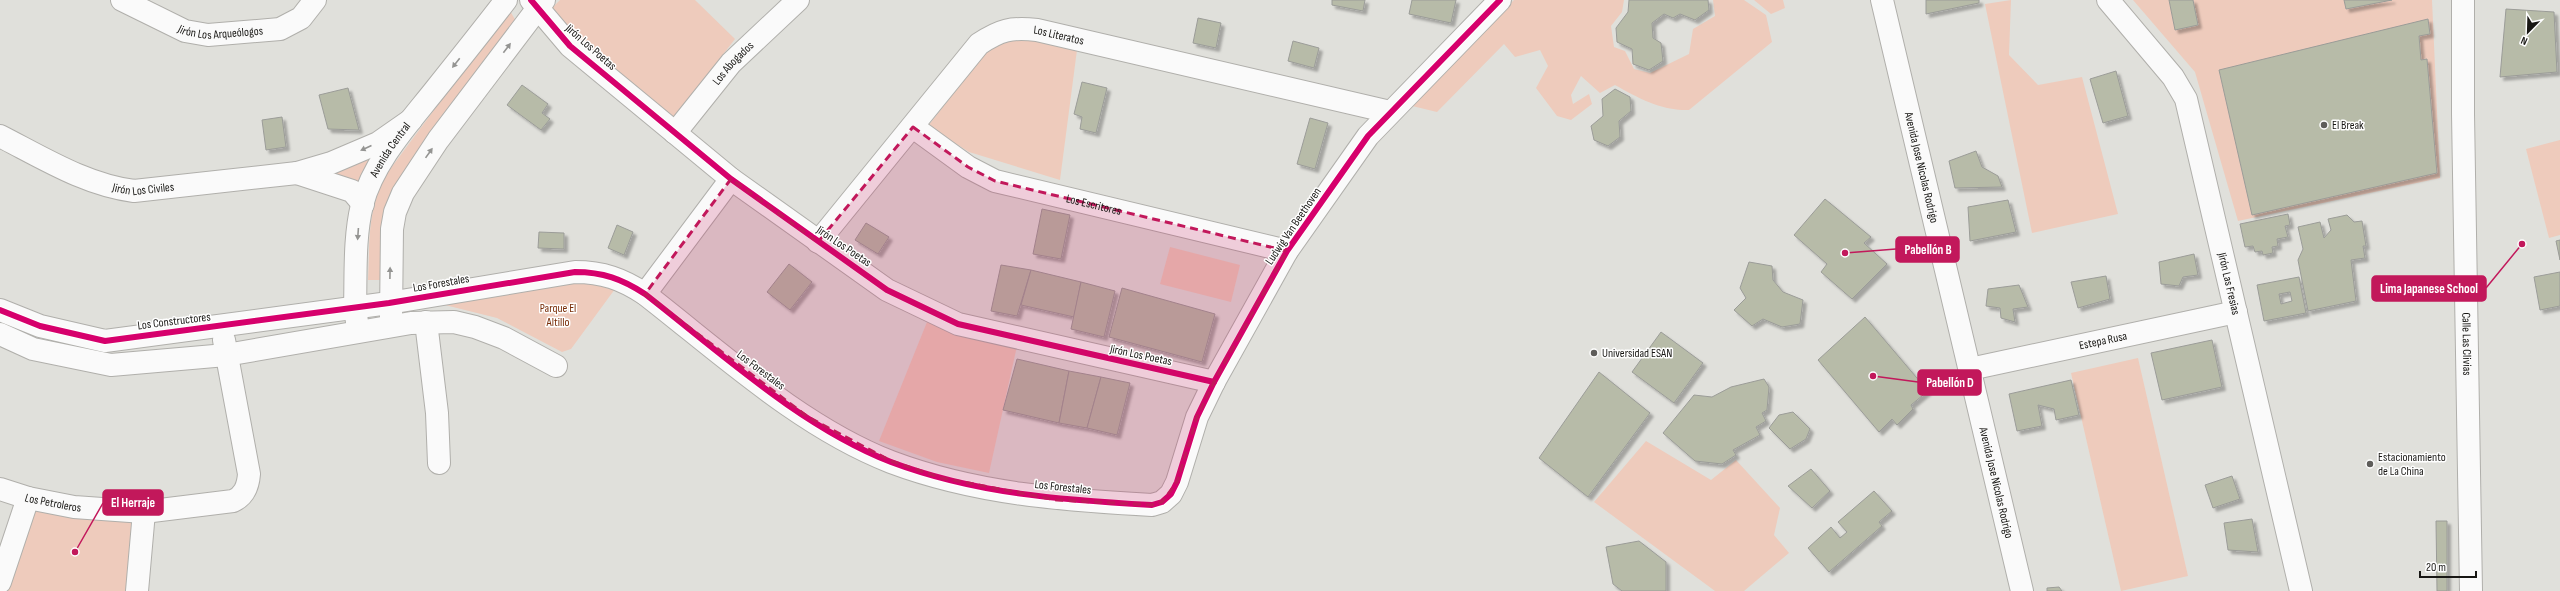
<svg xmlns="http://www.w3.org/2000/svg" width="2560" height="591" font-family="'Sofia Sans Condensed',sans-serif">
<defs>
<filter id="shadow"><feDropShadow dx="3.5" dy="3.5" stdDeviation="1" flood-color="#0004"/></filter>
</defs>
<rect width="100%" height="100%" fill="#e0e0db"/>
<g fill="#eecbbc">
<polygon points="560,0 695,0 735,39 673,119 553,17 549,11"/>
<path d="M1514,0H1624L1622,12L1611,26L1614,47L1625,51L1634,69L1650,73L1689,54L1693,29L1715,16L1713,0H1744L1766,15L1772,42L1689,110C1662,111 1638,98 1615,85L1600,93L1581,76L1571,95L1573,104L1589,94L1592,104L1571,120L1557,116L1536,88L1548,66L1540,50L1515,57L1504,44L1437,112L1408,105Z"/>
<polygon points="1754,0 1783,0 1785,8 1771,14"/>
<polygon points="2011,0 2009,55 2038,85 2082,77 2118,214 2032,233 1985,4"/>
<polygon points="2133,0 2432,0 2440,178 2238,221 2195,72"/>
<path d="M509,9L517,23L400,181L382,280H368C370,241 367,213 385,176Z"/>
<polygon points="1021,35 1077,50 1060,180 969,152 928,126 994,41"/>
<polygon points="2560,140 2560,235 2549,238 2526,149"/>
<polygon points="379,155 358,185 336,175 336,168"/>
<polygon points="1170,247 1240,265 1231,302 1160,284"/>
<polygon points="576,281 615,289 571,349 562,352 497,318 433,302"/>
<polygon points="927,322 1017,346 989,473 937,462 879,441"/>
<polygon points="2138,358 2188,576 2121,591 2071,373"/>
<polygon points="1646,441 1711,480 1736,460 1780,508 1774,535 1789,553 1744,591 1715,591 1594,502"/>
<polygon points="28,498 144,512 137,591 0,591"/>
</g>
<g fill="#b7bba8" stroke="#9b9c98" fill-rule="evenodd" filter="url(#shadow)">
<polygon points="1332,0 1365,0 1363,11 1332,5"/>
<polygon points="1412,0 1456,0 1451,23 1409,14"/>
<polygon points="1629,0 1708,0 1709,10 1695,20 1680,14 1673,18 1664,14 1652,23 1653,38 1661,43 1663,61 1649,70 1633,64 1632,49 1617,42 1616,28 1628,12"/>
<polygon points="1926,0 1979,0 1979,3 1926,14"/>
<polygon points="2169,0 2193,0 2198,25 2175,30"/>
<polygon points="2344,0 2392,0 2346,9"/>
<polygon points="2506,9 2554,12 2557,72 2500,77"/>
<polygon points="1198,18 1221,23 1216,48 1193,43"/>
<polygon points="2428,19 2430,34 2419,36 2421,60 2427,59 2437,173 2252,215 2219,70"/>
<polygon points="1293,41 1319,48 1314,68 1288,61"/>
<polygon points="2116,71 2128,116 2103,123 2090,79"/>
<polygon points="1082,82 1107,88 1096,133 1080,129 1082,117 1074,114"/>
<polygon points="522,85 548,104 542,113 550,119 541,130 507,105"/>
<polygon points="348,88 359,130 328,129 319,95"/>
<polygon points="1615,89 1630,97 1631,111 1619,121 1620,137 1608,146 1594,140 1591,126 1603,116 1602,99"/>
<polygon points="282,117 286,147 266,150 262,120"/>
<polygon points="1310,118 1328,123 1315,169 1297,164"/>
<polygon points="1976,151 1982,167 1998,176 2002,187 1955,188 1949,161"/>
<polygon points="1825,199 1871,237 1864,243 1887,264 1852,299 1821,272 1827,264 1794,235"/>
<polygon points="2008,200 2016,232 1970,241 1968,207"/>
<polygon points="1042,209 1070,215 1061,259 1033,254"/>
<polygon points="2288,214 2290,225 2285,226 2288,237 2277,239 2278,246 2272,247 2273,253 2263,255 2262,251 2255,252 2253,246 2245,247 2240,224"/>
<polygon points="2347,215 2354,222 2362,221 2366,246 2363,246 2365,258 2351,260 2356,301 2308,311 2298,260 2303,249 2298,227 2320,222 2324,238 2331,230 2328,219"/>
<polygon points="866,223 889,237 878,254 855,240"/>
<polygon points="617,225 633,232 624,255 608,248"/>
<polygon points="539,232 564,233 564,249 538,248"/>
<polygon points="2560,240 2560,260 2556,241"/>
<polygon points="2194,254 2198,275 2183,277 2179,286 2161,284 2159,262"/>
<polygon points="1749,262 1772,266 1773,280 1783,292 1803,300 1800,324 1782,327 1763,319 1752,326 1734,310 1746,298 1740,288"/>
<polygon points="789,264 812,282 790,310 767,292"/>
<polygon points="1001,265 1031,270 1017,316 991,311"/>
<polygon points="1031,270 1081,282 1074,317 1021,305"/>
<polygon points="2560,272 2560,306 2540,310 2534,277"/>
<polygon points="2106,276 2110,299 2078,308 2071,282"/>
<path d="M2299,277L2306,313L2264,321L2257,285ZM2290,292L2292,301L2281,304L2279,294Z"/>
<polygon points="1081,282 1115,291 1104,337 1071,329"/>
<polygon points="2019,285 2028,307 2013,309 2015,322 2001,318 2000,308 1986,306 1988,289"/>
<polygon points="1122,288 1215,314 1202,362 1109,337"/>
<polygon points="1865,317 1928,391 1911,405 1913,409 1897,425 1892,419 1879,432 1818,360"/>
<polygon points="1661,332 1703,363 1674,403 1632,372"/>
<polygon points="2212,340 2222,387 2162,400 2151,353"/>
<polygon points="1017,359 1069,371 1059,423 1003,410"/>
<polygon points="1069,371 1101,377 1087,428 1059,423"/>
<polygon points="1599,372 1650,413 1588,497 1539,458"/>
<polygon points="1101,377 1130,383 1117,435 1087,428"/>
<polygon points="1764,379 1769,387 1767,410 1762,413 1766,421 1756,427 1760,435 1733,450 1736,455 1722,464 1695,461 1663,433 1694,395 1712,397 1731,387"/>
<polygon points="2071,380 2079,415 2056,420 2054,409 2038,405 2042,426 2017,431 2009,394"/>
<polygon points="1793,412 1810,429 1806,439 1790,449 1769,428 1779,415"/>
<polygon points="1811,469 1830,491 1812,508 1788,486"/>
<polygon points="2232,476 2240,499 2213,508 2205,485"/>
<polygon points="1874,491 1892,511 1879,522 1882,526 1829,572 1808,548 1831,527 1840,538 1847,532 1838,522"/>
<polygon points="2252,519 2258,552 2228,550 2224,523"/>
<polygon points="2436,521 2447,521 2447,591 2437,591"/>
<polygon points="1639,541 1666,562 1666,591 1622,591 1613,584 1606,547"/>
<polygon points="2059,587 2062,591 2047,591 2047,588"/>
</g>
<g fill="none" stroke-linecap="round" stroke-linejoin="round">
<g stroke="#b0afab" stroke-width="24">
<g id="minor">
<path id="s1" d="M122,0L185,31L208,35L280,29L301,18L315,0"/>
<polyline points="531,0 570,46 731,179 887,290 958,324 1214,382"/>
<path id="s2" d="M1882,0L2022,591"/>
<path id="s3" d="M2108,0L2173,77L2186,99L2301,591"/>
<path id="s4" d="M2463,0V114L2471,591"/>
<path id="s5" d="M913,127L968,167L995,181L1287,251"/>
<path id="s6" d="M675,133L731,63L798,0"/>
<path id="s7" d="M0,136C43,158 86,185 134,191L297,173L331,163L378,143L411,120"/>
<polyline points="297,173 352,191 363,204"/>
<path id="s8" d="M818,242L979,44C1000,30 1011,27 1037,30L1390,112"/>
<polyline points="645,294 731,179"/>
<path d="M0,310L40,326L105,341L389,303L575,272C603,272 622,279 645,294C721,353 801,427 891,462C976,494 1063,500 1152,505L1162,502L1171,494L1177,482L1197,417L1214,382L1287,251L1368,136L1500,0"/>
<polyline points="391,317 392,229 395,212 403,193 438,140 544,0"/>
<path id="s9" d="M357,322L355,308C356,274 354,238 362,205C373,162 408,124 435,90C459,60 483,30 506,0"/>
<polyline points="426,322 437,413 439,463"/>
<polyline points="0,334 33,349 111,365 226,355 411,323 454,322 475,327 504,338 556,366"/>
<path id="s10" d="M1970,369L2236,312"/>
<path id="s11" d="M0,489L28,498L74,507L144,512L233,501C244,496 248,487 249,474L224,340"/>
<polyline points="0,582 28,498"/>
<polyline points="137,591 144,512"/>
</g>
</g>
<use href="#minor" stroke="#fafafa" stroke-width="22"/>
<g stroke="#fff" stroke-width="8">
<g id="cycleway">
<polyline points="531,0 570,46 731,179 887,290 958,324 1214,382"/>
<path d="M0,310L40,326L105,341L389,303L575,272C603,272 622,279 645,294C721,353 801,427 891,462C976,494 1063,500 1152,505L1162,502L1171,494L1177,482L1197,417L1214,382L1287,251L1368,136L1500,0"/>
</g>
</g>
<use href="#cycleway" stroke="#d6006c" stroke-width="6"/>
</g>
<defs><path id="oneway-solid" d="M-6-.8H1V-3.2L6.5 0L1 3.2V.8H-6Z"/></defs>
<g fill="#949492">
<use href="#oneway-solid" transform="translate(507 48) rotate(-53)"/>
<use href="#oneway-solid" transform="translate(456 63) rotate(128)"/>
<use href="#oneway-solid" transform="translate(366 148) rotate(156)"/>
<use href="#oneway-solid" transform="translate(429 153) rotate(-55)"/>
<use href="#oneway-solid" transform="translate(358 234) rotate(94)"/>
<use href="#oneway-solid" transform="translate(390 273) rotate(-89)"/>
</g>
<path fill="#c2185b" fill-opacity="0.2" stroke="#c2185b" stroke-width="3" stroke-dasharray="8 5" stroke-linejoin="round" d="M913,127L968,167L995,181L1287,251L1214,382L1197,417L1177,482L1162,502L1152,505L1057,500L942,478L891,461L808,417L645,294L731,179L818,242Z"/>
<g fill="#5e5d5a" stroke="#fff" stroke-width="1.5">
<circle cx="2324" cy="125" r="4"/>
<circle cx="1594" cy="353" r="4"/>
<circle cx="2370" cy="464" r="4"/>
</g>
<g text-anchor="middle" stroke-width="3" stroke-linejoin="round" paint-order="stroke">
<g font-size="12" fill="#181714" stroke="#fff">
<text dy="4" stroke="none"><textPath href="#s1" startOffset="106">Jirón Los Arqueólogos</textPath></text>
<text dy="4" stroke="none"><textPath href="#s8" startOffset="339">Los Literatos</textPath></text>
<text transform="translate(591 47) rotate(41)" y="4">Jirón Los Poetas</text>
<text dy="4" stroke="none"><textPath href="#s6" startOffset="91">Los Abogados</textPath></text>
<text dy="4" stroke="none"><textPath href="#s9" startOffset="180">Avenida Central</textPath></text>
<text dy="4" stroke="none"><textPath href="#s2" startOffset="172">Avenida Jose Nicolas Rodrigo</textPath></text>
<text dy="4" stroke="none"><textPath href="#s7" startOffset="155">Jirón Los Civiles</textPath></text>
<text dy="4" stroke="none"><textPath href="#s5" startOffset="200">Los Escritores</textPath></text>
<text transform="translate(1293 226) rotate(-56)" y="4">Ludwig Van Beethoven</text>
<text transform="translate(844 246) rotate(34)" y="4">Jirón Los Poetas</text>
<text transform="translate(441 283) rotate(-10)" y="4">Los Forestales</text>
<text dy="4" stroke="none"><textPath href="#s3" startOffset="316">Jirón Las Fresias</textPath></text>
<text transform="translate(174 321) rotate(-7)" y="4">Los Constructores</text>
<text dy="4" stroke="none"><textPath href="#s10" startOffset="136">Estepa Rusa</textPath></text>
<text dy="4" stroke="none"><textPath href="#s4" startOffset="344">Calle Las Clivias</textPath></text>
<text transform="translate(1141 355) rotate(12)" y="4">Jirón Los Poetas</text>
<text transform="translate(761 370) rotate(37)" y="4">Los Forestales</text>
<text dy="4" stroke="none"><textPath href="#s2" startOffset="496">Avenida Jose Nicolas Rodrigo</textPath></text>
<text transform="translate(1063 487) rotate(6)" y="4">Los Forestales</text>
<text dy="4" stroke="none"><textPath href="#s11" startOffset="55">Los Petroleros</textPath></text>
</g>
<g font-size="12" fill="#181714" stroke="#fff" text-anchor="start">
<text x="2332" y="129">El Break</text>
<text x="1602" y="357">Universidad ESAN</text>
<text x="2378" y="461">Estacionamiento<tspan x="2378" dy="14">de La China</tspan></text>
</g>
<g font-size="12" fill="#772b05" stroke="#fff">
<text x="558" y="312">Parque El<tspan x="558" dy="14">Altillo</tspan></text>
</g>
</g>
<path fill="none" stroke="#c2185b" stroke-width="1.5" d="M1845 253L1896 249M2522 244L2486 288M1873 376L1918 382M75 552L103 503"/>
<g fill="#c2185b" stroke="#fff" stroke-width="1.5">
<circle cx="1845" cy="253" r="4"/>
<circle cx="2522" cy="244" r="4"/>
<circle cx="1873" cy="376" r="4"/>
<circle cx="75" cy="552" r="4"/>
</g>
<g fill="#c2185b" stroke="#c2185b" stroke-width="1.5">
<rect x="1896" y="237" width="63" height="25" rx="4"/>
<rect x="2372" y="276" width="114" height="25" rx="4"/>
<rect x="1918" y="370" width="63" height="25" rx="4"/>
<rect x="103" y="490" width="60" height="25" rx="4"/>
</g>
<g font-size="13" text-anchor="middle" font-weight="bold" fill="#fff">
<text x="1928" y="254">Pabellón B</text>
<text x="2429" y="293">Lima Japanese School</text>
<text x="1950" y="387">Pabellón D</text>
<text x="133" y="507">El Herraje</text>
</g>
<g transform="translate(2528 32) rotate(203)" stroke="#ffffff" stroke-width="3" paint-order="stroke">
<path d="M0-3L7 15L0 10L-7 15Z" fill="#181714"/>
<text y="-6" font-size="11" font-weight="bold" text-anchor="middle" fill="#181714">N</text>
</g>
<path d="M2420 571v6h56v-6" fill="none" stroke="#181714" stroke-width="2"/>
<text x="2426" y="571" font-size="12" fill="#181714" stroke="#ffffff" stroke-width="3" paint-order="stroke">20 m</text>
</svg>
